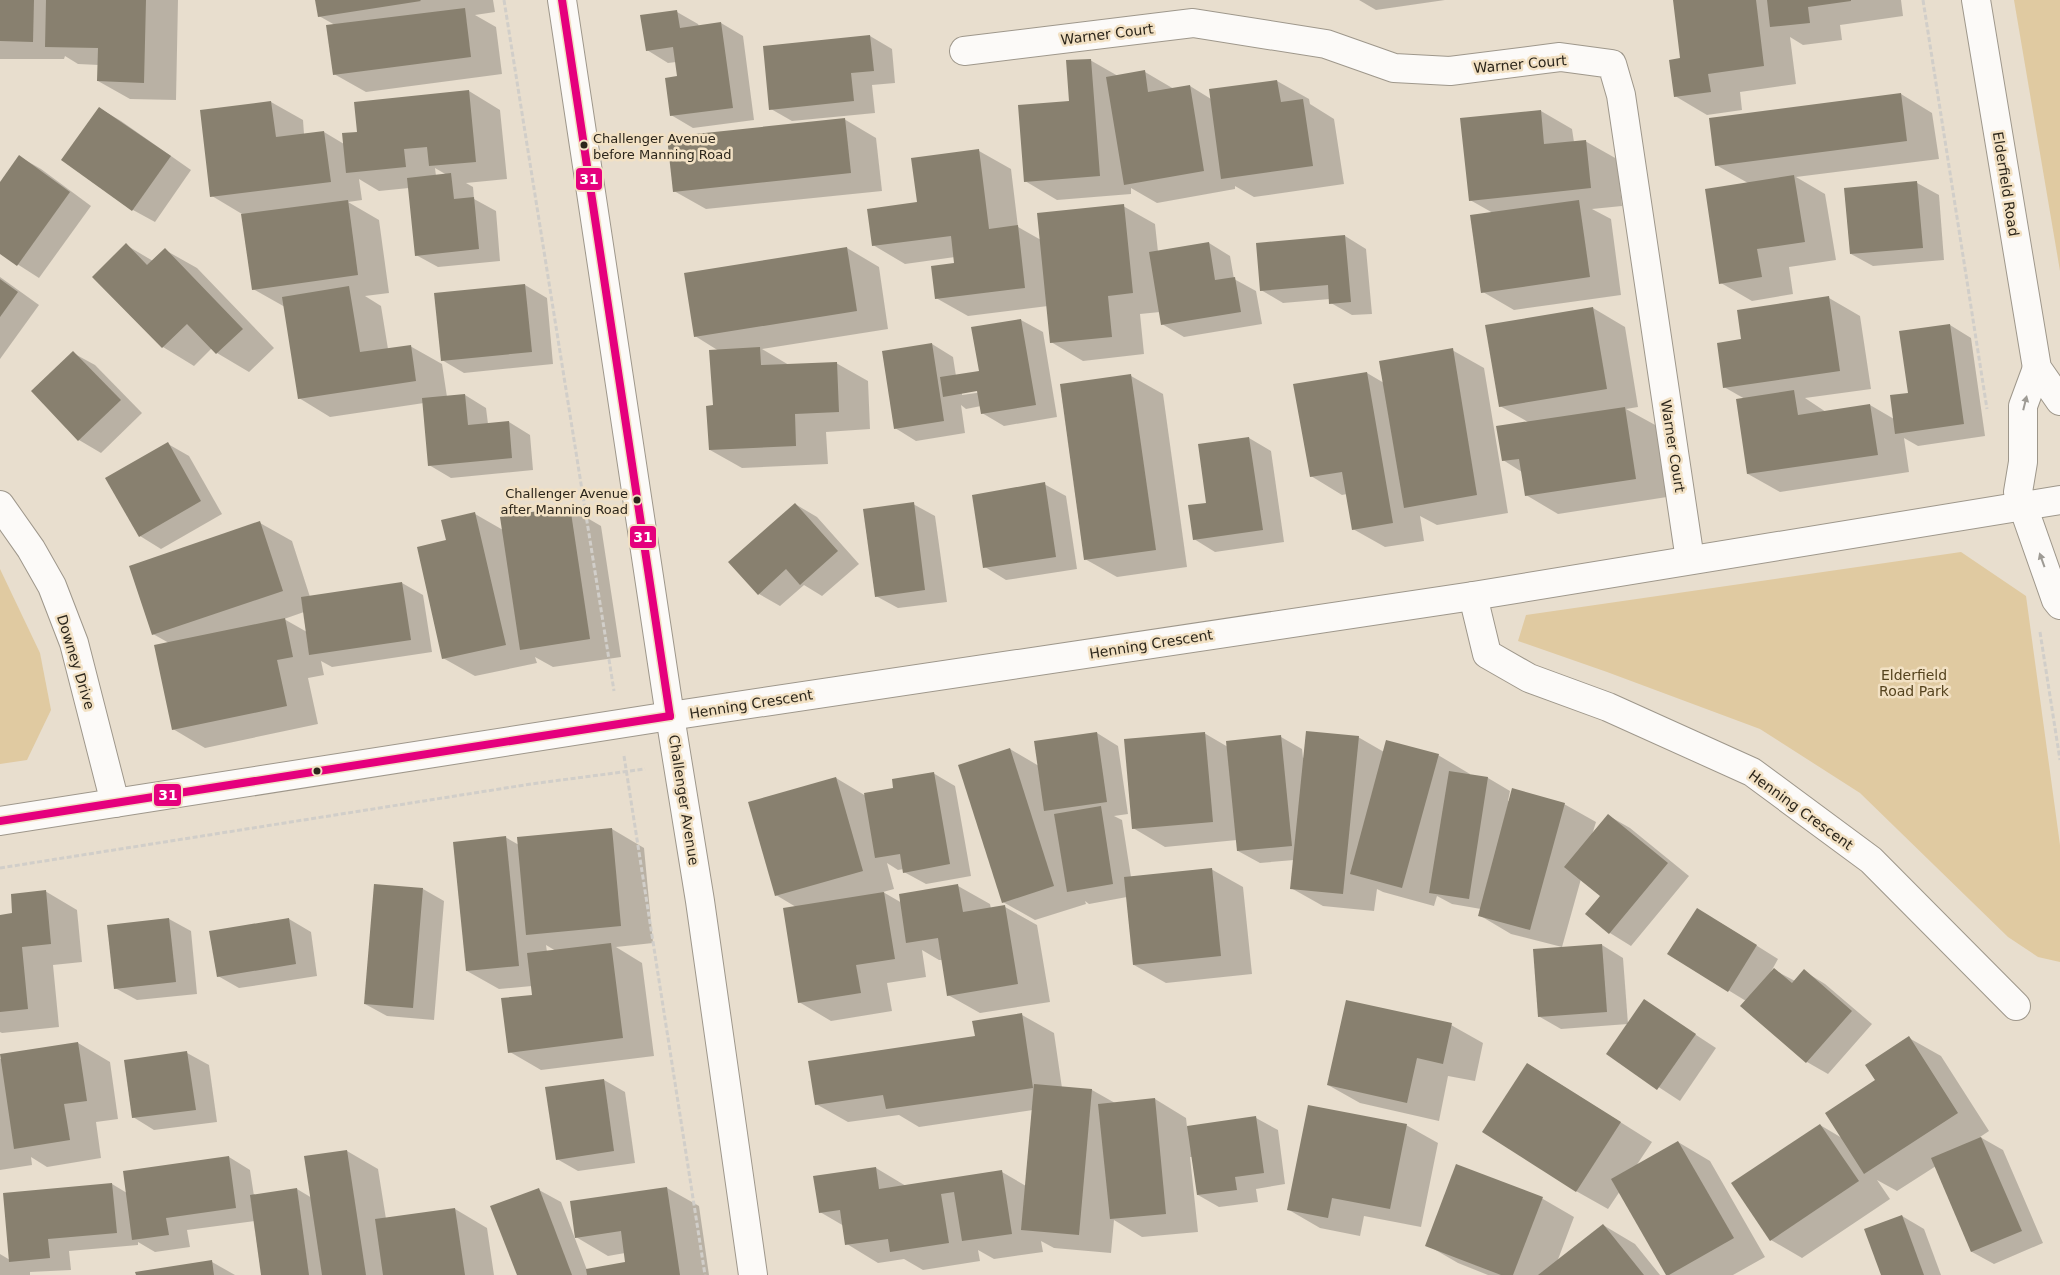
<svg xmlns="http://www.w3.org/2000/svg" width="2060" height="1275" font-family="'DejaVu Sans',sans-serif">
<rect width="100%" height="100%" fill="#e8dece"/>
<g fill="#e0caa1">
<polygon points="2014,0 2060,0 2060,271"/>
<polygon points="1961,552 2026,596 2060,845 2060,962 2038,957 2008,937 1860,793 1760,729 1607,672 1518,641 1526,615"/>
<polygon points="0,569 40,653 51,710 27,760 0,764"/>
</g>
<g fill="#0003" fill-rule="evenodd">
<polygon points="0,0 178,0 176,100 130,99 98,81 99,65 78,64 65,56 64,59 0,59"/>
<polygon points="317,0 493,0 495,12 475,15 496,27 502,74 366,92 334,74 335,25 319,16"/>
<polygon points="1359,0 1445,0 1376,10"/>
<polygon points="1674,0 1901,0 1903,16 1840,25 1842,40 1803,45 1790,37 1796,84 1740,92 1742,110 1707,115 1675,96 1682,59"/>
<polygon points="677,12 698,24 699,26 721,23 743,36 754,120 693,128 671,115 678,78 676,62 668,63 647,50"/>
<polygon points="870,36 892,49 895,83 872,85 875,113 792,121 771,109"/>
<polygon points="1090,60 1118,76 1145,72 1174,89 1190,86 1211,99 1210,90 1277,81 1309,99 1310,104 1334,119 1344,184 1254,197 1235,186 1235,189 1157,203 1131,188 1131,194 1057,200 1025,181 1071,102"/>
<path d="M469,91L500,110L507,179L466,183L473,187L474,199L496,211L500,261L438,267L416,255L409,188L379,191L359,179L362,200L348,202L379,220L389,293L365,296L381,306L388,349L410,346L442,364L447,397L465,395L486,408L488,424L509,422L530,435L533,470L451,478L429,465L424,403L330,417L299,398L285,307L253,289L242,214L212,196L271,102L303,120L304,134L324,132L344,144L359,133ZM435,168L447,175L436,176Z"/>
<polygon points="1901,94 1932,113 1939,159 1796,177 1825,194 1836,260 1789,267 1793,294 1752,301 1721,283 1748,183 1716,165"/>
<polygon points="99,108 121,121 191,170 155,222 133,210 63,160"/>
<polygon points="1541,111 1572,129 1574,142 1585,141 1617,159 1622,206 1592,209 1611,219 1621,295 1514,310 1483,292 1493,213 1470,200"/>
<polygon points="844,119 876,138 882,191 706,209 674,191"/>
<polygon points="979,151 1011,169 1018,227 1041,240 1123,206 1155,224 1158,252 1209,243 1230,256 1234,279 1256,291 1262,324 1184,337 1162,324 1160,312 1140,314 1144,354 1083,361 1051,342 1048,306 968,316 936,298 956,264 955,257 905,264 873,245"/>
<polygon points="20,157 41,169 91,206 39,278 0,253 0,184"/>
<polygon points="1917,183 1939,195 1944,260 1873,266 1851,254"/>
<polygon points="1345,236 1366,249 1372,314 1352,315 1331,303 1330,299 1283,303 1261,290"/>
<polygon points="126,245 153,261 165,250 197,268 274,348 249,372 217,353 212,348 194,366 163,347"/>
<polygon points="847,248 879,267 888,329 762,349 789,365 836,363 868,381 870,429 826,432 828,464 742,468 710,450 719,351 695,336"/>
<polygon points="0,277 39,305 0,359"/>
<polygon points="525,285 547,298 553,364 464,373 442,360"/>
<polygon points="1829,298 1860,316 1871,389 1805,398 1826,412 1870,405 1894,419 1950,325 1971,338 1985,436 1918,446 1904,438 1909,472 1780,492 1748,474 1745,399 1724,387 1742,340"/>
<polygon points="1593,308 1625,327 1638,407 1626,409 1657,426 1667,497 1558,514 1526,495 1522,472 1503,460 1528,422 1500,406"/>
<path d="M1021,320L1043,332L1057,417L1004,426L982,413L981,406L966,409L961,405L965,433L916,441L895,428L932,344L953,357L956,376L980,372ZM983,389V392L962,395V393Z"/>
<polygon points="1452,350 1484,368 1508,513 1437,525 1420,516 1424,541 1385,547 1353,529 1347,494 1342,495 1311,476 1367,373 1384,383"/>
<polygon points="73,353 95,365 142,413 101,453 79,440 33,391"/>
<polygon points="1131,376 1163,394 1187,567 1117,577 1085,559"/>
<polygon points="1249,438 1271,451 1284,542 1215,552 1194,539 1208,504"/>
<polygon points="168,444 189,456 222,514 161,549 140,536"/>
<polygon points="1044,484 1066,496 1077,569 1006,580 985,567"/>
<polygon points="795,504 817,517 859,564 822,596 804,585 780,606 759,594"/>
<polygon points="913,504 935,516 947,602 898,608 876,596"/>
<polygon points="570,508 601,526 621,657 553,667 535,657 537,663 475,676 443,658 475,514 503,530"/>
<path d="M260,523L292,541L310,597L402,583L423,595L432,652L332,667L321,661L324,675L308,678L318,724L205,748L173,729L169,643L153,634ZM304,612L307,632L284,619Z"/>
<polygon points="1097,733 1118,746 1128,814 1114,816 1122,820 1131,877 1211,869 1243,887 1252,974 1166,983 1134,965 1127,897 1089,904 1085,901 1086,904 1035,920 1003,902 1010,749 1039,766"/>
<polygon points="1204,733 1228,747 1281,737 1302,749 1303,758 1358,737 1384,752 1438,755 1470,774 1470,776 1488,778 1510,791 1508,801 1564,804 1596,822 1592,835 1609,816 1630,828 1689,876 1631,946 1610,933 1587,914 1602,896 1581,879 1562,947 1511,934 1479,915 1481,909 1452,904 1437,896 1434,906 1383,892 1377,889 1374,911 1323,906 1291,888 1294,860 1260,863 1238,851 1237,840 1165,847 1133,828"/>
<polygon points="933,773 955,786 971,876 926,884 904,872 904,869 898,870 887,863 894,889 883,892 902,903 958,886 990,904 991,909 1005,907 1037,925 1050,1002 980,1013 948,995 943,960 939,960 922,950 926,977 887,983 892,1011 831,1021 799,1002 796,907 776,895 836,778 866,796 895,789"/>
<path d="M612,829L644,848L653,943L616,947L642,963L654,1056L541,1070L510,1052L534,996L532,986L499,989L467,971L505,837L519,845ZM546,945L556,951L547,952Z"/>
<polygon points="423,889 444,901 434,1020 387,1016 365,1004"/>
<polygon points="45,891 77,910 82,962 53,965 59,1027 2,1033 0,1032 0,916 13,914"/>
<polygon points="169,919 191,931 197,994 137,1000 115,988"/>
<polygon points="289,919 311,932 317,976 239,988 218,976"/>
<polygon points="1719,922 1778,959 1768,977 1774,970 1795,981 1804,971 1825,984 1872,1024 1828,1074 1807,1062 1746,1001 1728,990"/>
<polygon points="1602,945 1623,958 1628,1024 1561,1029 1540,1017"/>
<polygon points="1644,1001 1716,1048 1680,1101 1608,1054"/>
<polygon points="1022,1015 1054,1033 1062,1088 1092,1090 1115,1103 1155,1099 1186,1118 1187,1127 1256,1118 1278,1130 1285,1184 1256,1189 1258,1202 1219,1207 1198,1195 1192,1157 1190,1157 1198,1232 1142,1237 1114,1220 1111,1253 1054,1248 1041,1241 1043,1252 994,1259 978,1250 980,1261 923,1270 904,1259 878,1263 847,1244 844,1226 820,1212 876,1168 906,1186 1002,1172 1026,1186 1033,1110 919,1127 899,1115 848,1122 816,1104 976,1037"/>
<polygon points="1451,1025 1483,1043 1475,1081 1448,1076 1439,1121 1360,1103 1328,1085"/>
<polygon points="1909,1038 1941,1056 1989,1131 1980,1137 2003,1150 2043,1243 1994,1264 1972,1252 1936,1166 1897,1191 1877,1180 1890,1199 1802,1258 1771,1240 1820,1125 1842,1138"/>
<polygon points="78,1043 110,1062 118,1119 96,1122 101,1158 47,1167 31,1157 32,1165 0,1170 0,1059"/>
<polygon points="187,1053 209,1065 217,1122 154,1130 133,1117"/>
<polygon points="1528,1064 1652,1142 1636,1166 1678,1142 1710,1161 1765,1257 1733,1275 1667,1275 1620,1191 1608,1209 1576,1191"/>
<polygon points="604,1080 625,1092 635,1163 578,1171 557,1159"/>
<polygon points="1406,1125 1438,1143 1421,1227 1364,1216 1360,1236 1320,1228 1289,1210"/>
<polygon points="347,1151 378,1169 386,1219 455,1209 487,1228 494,1275 262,1275 255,1221 187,1230 190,1247 155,1252 138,1242 138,1245 69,1251 71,1270 30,1272 30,1275 0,1275 0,1254 10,1260 4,1194 112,1184 127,1193 229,1157 250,1170 254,1196 297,1189 312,1198"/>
<polygon points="1457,1166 1543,1199 1574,1217 1557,1262 1603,1225 1635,1244 1660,1275 1488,1275 1458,1263 1427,1245"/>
<polygon points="667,1188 699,1206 709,1275 518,1275 539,1190 561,1202 587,1270 627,1263 625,1253 608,1256 576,1237 571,1202"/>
<polygon points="1902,1216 1924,1229 1941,1275 1882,1275"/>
<polygon points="212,1262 235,1275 137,1275"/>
</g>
<g fill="#88806f">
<polygon points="0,0 34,0 33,42 0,41"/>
<polygon points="46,0 146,0 144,83 97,81 98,48 45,47"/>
<polygon points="315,0 420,0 421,1 318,17"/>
<polygon points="1673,0 1756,0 1764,66 1708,74 1711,92 1674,97 1669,60 1680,58"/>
<polygon points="1767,0 1851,0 1851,1 1808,7 1810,23 1770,27"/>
<polygon points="465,8 471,57 333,75 326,25"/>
<polygon points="677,10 680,28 721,22 733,108 670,116 665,78 677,76 673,47 646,51 640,15"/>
<polygon points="870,35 874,71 851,73 854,101 769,110 763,46"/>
<polygon points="1091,59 1100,176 1024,182 1018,105 1069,101 1066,60"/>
<polygon points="1145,70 1148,92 1190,85 1204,171 1124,185 1106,77"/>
<polygon points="1277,80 1281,102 1303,99 1313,166 1221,179 1209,89"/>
<polygon points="469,90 476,162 429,166 427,147 404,149 406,167 346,173 342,133 357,132 354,102"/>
<polygon points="1901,93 1907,141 1715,166 1709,118"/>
<polygon points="271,101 276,137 324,131 331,182 210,197 200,110"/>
<polygon points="99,107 171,156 132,211 61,160"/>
<polygon points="1541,110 1544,144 1586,140 1591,188 1469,201 1460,118"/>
<polygon points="845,118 851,173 673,192 667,137"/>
<polygon points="979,149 989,229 1018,225 1025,288 935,299 931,266 954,263 951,236 872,246 867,209 917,202 911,158"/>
<polygon points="19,155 70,192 17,266 0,254 0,182"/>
<polygon points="451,173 454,199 474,197 479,249 415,256 407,178"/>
<polygon points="1794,175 1805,242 1757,249 1762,277 1719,284 1705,189"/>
<polygon points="1917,181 1923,248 1850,254 1844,188"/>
<polygon points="348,200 358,275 252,290 241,214"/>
<polygon points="1579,200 1590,277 1481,293 1470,215"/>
<polygon points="1124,204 1133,293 1108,296 1112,337 1050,343 1037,213"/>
<polygon points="1345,235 1351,302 1329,304 1328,285 1260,291 1256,243"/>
<polygon points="1209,242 1215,280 1235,277 1241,312 1161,325 1149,252"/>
<polygon points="126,243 147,265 165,248 243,329 216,354 187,324 162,348 92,277"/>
<polygon points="847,247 857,311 694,337 684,273"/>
<polygon points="0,279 18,292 0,317"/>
<polygon points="525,284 532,352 441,361 434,293"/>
<polygon points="349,286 360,352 411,345 416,381 298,399 282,297"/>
<polygon points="1829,296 1840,371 1723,388 1717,343 1741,339 1737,310"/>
<polygon points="1593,307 1607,389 1499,407 1485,325"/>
<polygon points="1021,319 1036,405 981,414 977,391 943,397 940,377 979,371 971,327"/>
<polygon points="1950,324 1964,424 1895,434 1890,395 1908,393 1899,331"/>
<polygon points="932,343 944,421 894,429 882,351"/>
<polygon points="760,347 761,365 837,362 839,412 795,414 796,446 709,450 706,406 713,405 709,350"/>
<polygon points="1453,348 1477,495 1404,508 1379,361"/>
<polygon points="73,351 121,400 78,441 31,391"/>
<polygon points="1367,372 1393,523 1352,530 1342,472 1310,477 1293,384"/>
<polygon points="1131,374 1156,550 1084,560 1060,384"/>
<polygon points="1794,390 1798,415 1870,404 1878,455 1747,474 1736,399"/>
<polygon points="465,394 468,425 509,421 512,458 428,466 422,398"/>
<polygon points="1625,407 1636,479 1525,496 1519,459 1502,461 1496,426"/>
<polygon points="1249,437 1263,530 1193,540 1188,505 1206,503 1198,444"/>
<polygon points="168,442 201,501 139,537 105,478"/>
<polygon points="1045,482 1056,557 983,568 972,495"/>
<polygon points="914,502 925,590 875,597 863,509"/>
<polygon points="795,503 838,551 800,585 786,569 758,595 728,562"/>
<polygon points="570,506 590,639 520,650 500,517"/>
<polygon points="475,512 506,645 442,659 417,547 446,540 441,520"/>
<polygon points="260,521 283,591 152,635 129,566"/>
<polygon points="402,582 411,640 309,655 301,597"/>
<polygon points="285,618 293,657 277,660 287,706 172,730 154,645"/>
<polygon points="1306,731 1359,736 1343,894 1290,889"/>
<polygon points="1097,732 1107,802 1044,811 1034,741"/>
<polygon points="1205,732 1213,822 1132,829 1124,739"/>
<polygon points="1281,735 1292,846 1237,851 1226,741"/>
<polygon points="1386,740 1439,754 1402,888 1350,874"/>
<polygon points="1010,748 1054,886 1002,903 958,765"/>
<polygon points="1449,771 1488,777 1469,899 1429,893"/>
<polygon points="934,772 950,864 903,873 900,854 875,858 864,793 893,788 892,779"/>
<polygon points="836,777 863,871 775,896 748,802"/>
<polygon points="1512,788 1565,803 1530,930 1478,916"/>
<polygon points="1101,806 1113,884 1067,892 1054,814"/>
<polygon points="1608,814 1668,863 1609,934 1585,914 1600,896 1564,867"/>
<polygon points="612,828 621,926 526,935 517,837"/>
<polygon points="506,836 519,966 466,971 453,842"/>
<polygon points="1212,868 1221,956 1133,965 1124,877"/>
<polygon points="374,884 423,888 413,1008 364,1004"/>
<polygon points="958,884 963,912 1005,905 1018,984 947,996 938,938 906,943 899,894"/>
<polygon points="46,890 51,944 22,947 28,1009 0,1012 0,915 12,913 11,894"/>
<polygon points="884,892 895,959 856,965 861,993 798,1003 783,908"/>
<polygon points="1697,908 1757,945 1728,992 1667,954"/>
<polygon points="169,918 176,982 114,989 107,925"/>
<polygon points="289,918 296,964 217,977 209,931"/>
<polygon points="611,943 623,1038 508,1053 501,998 532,995 527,953"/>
<polygon points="1602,944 1607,1012 1538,1017 1533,949"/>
<polygon points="1774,968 1792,983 1804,969 1852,1011 1806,1063 1740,1006"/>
<polygon points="1644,999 1696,1034 1657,1090 1606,1054"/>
<polygon points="1346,1000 1452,1023 1443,1064 1417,1058 1407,1103 1327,1085"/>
<polygon points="1022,1013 1033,1088 886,1109 883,1095 815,1105 808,1061 975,1036 972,1021"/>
<polygon points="1909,1036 1958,1113 1864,1174 1825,1113 1875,1080 1865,1065"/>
<polygon points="78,1042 87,1101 64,1104 70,1140 14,1149 0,1054"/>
<polygon points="187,1051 196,1110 132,1118 124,1060"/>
<polygon points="1527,1063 1621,1122 1576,1192 1482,1132"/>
<polygon points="604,1079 614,1151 556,1160 545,1087"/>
<polygon points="1034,1084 1092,1089 1079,1235 1021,1230"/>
<polygon points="1155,1098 1166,1214 1110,1219 1098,1104"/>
<polygon points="1308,1105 1407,1124 1390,1209 1332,1198 1328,1218 1287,1210"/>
<polygon points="1256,1116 1264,1173 1235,1177 1237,1190 1197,1195 1187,1126"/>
<polygon points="1820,1124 1859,1181 1770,1241 1731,1183"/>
<polygon points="1981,1137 2022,1231 1971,1252 1931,1158"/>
<polygon points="1678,1141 1734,1238 1669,1275 1666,1275 1611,1179"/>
<polygon points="347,1150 366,1275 322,1275 304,1156"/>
<polygon points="229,1156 236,1208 166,1218 169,1235 132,1240 123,1171"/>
<polygon points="1456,1164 1543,1197 1513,1275 1501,1275 1425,1246"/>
<polygon points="876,1167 879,1189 1002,1170 1012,1234 962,1241 954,1192 941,1194 949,1243 890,1252 888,1239 845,1245 840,1210 819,1213 813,1176"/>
<polygon points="112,1183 117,1233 48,1239 50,1258 9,1262 3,1193"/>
<polygon points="667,1187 680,1275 587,1275 586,1269 625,1262 621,1231 575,1238 570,1201"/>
<polygon points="297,1188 309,1275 261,1275 250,1195"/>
<polygon points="539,1188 572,1275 517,1275 490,1206"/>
<polygon points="455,1208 465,1275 383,1275 375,1219"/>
<polygon points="1902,1215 1924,1275 1881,1275 1864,1229"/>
<polygon points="1603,1224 1644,1275 1538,1275"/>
<polygon points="212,1260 214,1275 136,1275 135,1272"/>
</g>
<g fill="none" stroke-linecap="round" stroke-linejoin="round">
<g stroke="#9e978b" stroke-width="30">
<g id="street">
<polyline points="562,0 670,716 700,901 753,1275"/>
<polyline points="964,51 1193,23 1326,44 1394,68 1450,71 1560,57 1612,64 1621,95 1690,560"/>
<polyline points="0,505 31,549 52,586 74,643 115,803"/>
<polyline points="1473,596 1487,654 1529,678 1608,707 1752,772 1871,860 2016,1006"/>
<polyline points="0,821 670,716 1473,596 2060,500"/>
</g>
</g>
<g stroke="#9e978b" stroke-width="30">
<g id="secondary">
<polyline points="1976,0 2037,368 2060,401"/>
<polyline points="2037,368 2023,406 2023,462 2018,492 2056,600 2060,605"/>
</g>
</g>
<g stroke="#d1cec9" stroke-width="3" stroke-dasharray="5 2.5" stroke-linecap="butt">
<polyline points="504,0 614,691"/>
<polyline points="1923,0 1987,409"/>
<polyline points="2040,632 2060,760"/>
<polyline points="624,756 705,1275"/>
<polyline points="0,868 531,784 645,769"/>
</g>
<use href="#street" stroke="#fcfaf8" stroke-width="28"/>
<use href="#secondary" stroke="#fcfaf8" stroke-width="28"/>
<g stroke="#f2e1c4" stroke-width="11">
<g id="bus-1">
<polyline points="562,0 670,716"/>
<polyline points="0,821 670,716"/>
</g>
</g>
<use href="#bus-1" stroke="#e5007d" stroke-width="8"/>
</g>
<defs><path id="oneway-solid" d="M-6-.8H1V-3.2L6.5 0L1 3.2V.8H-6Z" transform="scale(1.25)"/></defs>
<g fill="#9e9b95">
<use href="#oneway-solid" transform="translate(2025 403) rotate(-76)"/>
<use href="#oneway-solid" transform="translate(2042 560) rotate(-110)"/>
</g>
<g fill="#2c261b" stroke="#f2e1c4" stroke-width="2">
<circle cx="584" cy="145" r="4.5"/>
<circle cx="637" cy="500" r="4.5"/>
<circle cx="317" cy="771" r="4.5"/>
</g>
<g text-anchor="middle" stroke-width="5" stroke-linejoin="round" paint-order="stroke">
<g font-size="13" fill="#2c261b" stroke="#f2e1c4" text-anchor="start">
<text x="593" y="143">Challenger Avenue<tspan x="593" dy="16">before Manning Road</tspan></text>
<text x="628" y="498" text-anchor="end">Challenger Avenue<tspan x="628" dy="16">after Manning Road</tspan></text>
</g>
<g font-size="14" fill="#2c261b" stroke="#f2e1c4">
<text transform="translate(1107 34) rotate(-7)" y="5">Warner Court</text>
<text transform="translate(1520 64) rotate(-5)" y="5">Warner Court</text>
<text transform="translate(2006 184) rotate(81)" y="5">Elderfield Road</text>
<text transform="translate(1673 446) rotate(81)" y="5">Warner Court</text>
<text transform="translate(1151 644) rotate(-9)" y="5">Henning Crescent</text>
<text transform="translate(76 662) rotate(73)" y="5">Downey Drive</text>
<text transform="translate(751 704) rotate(-9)" y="5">Henning Crescent</text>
<text transform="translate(684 800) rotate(81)" y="5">Challenger Avenue</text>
<text transform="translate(1801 810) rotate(36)" y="5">Henning Crescent</text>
</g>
<g font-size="14" fill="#55431e" stroke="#f2e1c4">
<text x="1914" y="680">Elderfield<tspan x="1914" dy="16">Road Park</tspan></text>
</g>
</g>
<g stroke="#f2e1c4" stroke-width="2">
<rect x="575" y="167" width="28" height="24" rx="5" fill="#e5007d"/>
<rect x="629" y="525" width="28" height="24" rx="5" fill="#e5007d"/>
<rect x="153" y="783" width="29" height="24" rx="5" fill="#e5007d"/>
</g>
<g font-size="14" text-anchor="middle" font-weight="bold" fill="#fff">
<text x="589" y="184">31</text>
<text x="643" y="542">31</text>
<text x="168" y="800">31</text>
</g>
</svg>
